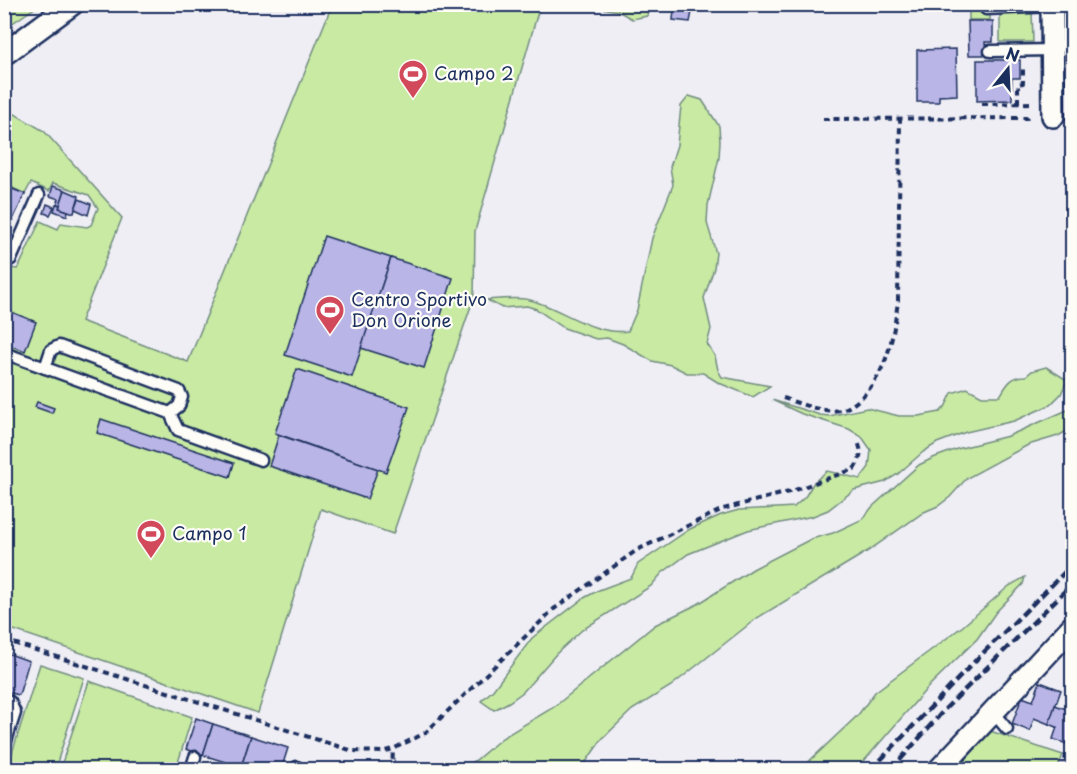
<svg xmlns="http://www.w3.org/2000/svg" width="1077" height="774" font-family="'Playpen Sans',sans-serif">
<rect width="100%" height="100%" fill="#efeef4"/>
<filter id="ink" filterUnits="userSpaceOnUse"><feTurbulence type="fractalNoise" baseFrequency=".0167" numOctaves="2"/><feDisplacementMap in="SourceGraphic" scale="12" xChannelSelector="R" yChannelSelector="G"/><feConvolveMatrix kernelMatrix="1 2 1 2 8 2 1 2 1" color-interpolation-filters="sRGB"/></filter>
<g filter="url(#ink)">
<g fill="#c8eaa3" stroke="#728c80" stroke-width="1.5">
<polygon points="9,5 9,4 39,5 5,28 5,20"/>
<polygon points="332,5 540,5 475,231 474,297 393,534 321,509 258,713 5,627 5,270 7,268 18,269 40,221 58,229 61,223 87,227 91,225 98,208 89,195 53,183 49,191 31,183 25,194 7,185 5,188 5,108 44,131 122,218 81,321 188,362"/>
<polygon points="586,5 648,5 649,8 647,16 632,19 618,11"/>
<rect x="969" y="5" width="21" height="15"/>
<polygon points="1032,10 1033,42 1000,42 1000,16 1002,16 1002,11"/>
<path d="M689,96L702,100L719,126L720,141L719,158L708,205L707,223L716,253L714,268L704,298L711,329L707,344L715,356L718,370L722,377L770,386L753,397L719,383L703,373H687L671,365L652,361L623,344L607,338L596,339L564,328L536,309L527,306L502,308L487,300C500,299 517,297 530,300C562,308 593,336 628,331L637,310L652,238L673,185L670,167L677,145L681,106Z"/>
<path d="M1046,367L1067,380L1061,394L1050,405L1014,421L966,432L937,443L923,452L898,474L885,482L854,490L828,510L813,516L748,530L688,554L662,573L651,586L582,630L556,654L523,692L509,702L494,710L481,701L493,690L532,638L584,598L599,590L631,578L638,564L690,529L721,515L739,510L794,507L805,497L814,482L827,471L860,479L869,467L871,450L862,437L849,429L802,414L772,400L820,415L829,416L867,408L899,416H919L940,412L945,407L952,393L967,388L982,396H1000C1007,384 1011,376 1026,376L1032,371Z"/>
<polygon points="1072,408 1072,428 1058,436 1028,445 967,478 950,497 938,506 924,512 868,551 757,618 671,686 632,710 602,739 581,769 458,769 476,760 502,738 554,707 655,625 698,604 753,569 811,539 833,533 863,519 872,507 919,465 933,458 957,449 1008,436"/>
<polygon points="1025,577 1023,584 996,612 977,639 930,685 857,769 801,769 858,715 875,692 963,626 1009,586"/>
<polygon points="40,664 84,678 55,769 7,769"/>
<polygon points="89,681 192,717 176,769 60,769"/>
<polygon points="990,731 1063,755 1057,769 959,770 954,768"/>
</g>
<g fill="#b9b5e6" stroke="#1b2f5e" stroke-width="1.5">
<polygon points="847,4 890,4 890,8 847,7"/>
<rect x="940" y="4" width="27" height="6"/>
<polygon points="674,10 692,12 690,22 673,20"/>
<polygon points="968,21 993,21 993,42 985,42 986,55 969,55"/>
<polygon points="956,49 957,95 939,96 939,102 917,102 917,50"/>
<polygon points="977,60 1020,60 1020,78 1012,78 1012,100 977,101"/>
<polygon points="53,186 65,190 60,205 57,204 59,199 50,196"/>
<polygon points="7,187 25,194 4,239 4,192"/>
<polygon points="65,190 79,196 74,213 59,208"/>
<polygon points="79,199 91,204 88,215 75,209"/>
<polygon points="47,204 54,207 50,215 44,213"/>
<polygon points="56,204 60,205 59,208 68,211 67,216 54,211"/>
<polygon points="324,236 391,258 352,377 285,355"/>
<polygon points="391,258 453,278 424,368 361,348"/>
<polygon points="4,309 36,322 25,351 4,343"/>
<polygon points="297,369 409,407 386,472 275,433"/>
<polygon points="37,402 54,408 52,413 35,407"/>
<polygon points="101,419 234,463 230,477 97,433"/>
<polygon points="279,435 378,469 367,499 269,466"/>
<polygon points="4,652 29,661 19,695 4,691"/>
<polygon points="1040,682 1061,690 1049,724 1034,718 1030,731 1012,724 1022,697 1033,701"/>
<polygon points="1055,705 1072,711 1072,746 1053,739 1057,727 1049,724"/>
<polygon points="196,718 213,724 203,755 186,749"/>
<polygon points="213,724 251,736 241,767 203,755"/>
<polygon points="251,736 288,748 281,770 249,770 241,767"/>
</g>
<g fill="none" stroke-linecap="round" stroke-linejoin="round">
<g stroke="#1b2f5e" stroke-width="15">
<g id="service">
<polyline points="986,9 1052,6"/>
<polyline points="1053,46 1072,46"/>
<polyline points="990,51 1053,50"/>
<polyline points="4,263 11,259 39,195"/>
<polyline points="4,353 170,413 178,430 261,460"/>
<polyline points="45,368 51,350 59,346 179,391 182,397 179,406 170,413"/>
<polyline points="4,701 10,702 15,713 4,747"/>
<polyline points="992,711 1007,729"/>
<polyline points="297,767 299,770"/>
<polyline points="191,770 195,757"/>
</g>
</g>
<g stroke="#1b2f5e" stroke-width="26">
<g id="minor">
<polyline points="1052,4 1053,116"/>
<polyline points="4,54 72,4"/>
<polyline points="939,770 1072,627"/>
</g>
</g>
<g stroke="#1b2f5e" stroke-width="4" stroke-dasharray="6 4.5" stroke-linecap="butt">
<polyline points="4,12 7,4"/>
<polyline points="1018,103 1018,84 1023,83 1023,67"/>
<polyline points="982,104 1032,103"/>
<polyline points="823,119 1032,118"/>
<path d="M783,398C802,404 822,413 841,410C849,408 855,403 861,398C888,371 893,338 898,301L900,119"/>
<path d="M4,640L353,751L383,752L393,749L425,733L554,609L637,550L723,509L789,492L854,469C861,459 863,452 857,440"/>
<polyline points="209,766 229,770"/>
<polyline points="213,769 216,761"/>
<polyline points="392,770 393,749"/>
<polyline points="1062,770 1066,757 1065,750"/>
</g>
<use href="#service" stroke="#fdfcf7" stroke-width="10"/>
<use href="#minor" stroke="#fdfcf7" stroke-width="21"/>
<g stroke="#1b2f5e" stroke-width="4.5" stroke-dasharray="9 4.5" stroke-linecap="butt">
<polyline points="871,770 975,661 1072,565"/>
<polyline points="891,770 945,709 1072,584"/>
</g>
</g>
</g>
<defs>
<g id="stadium-pin" transform="scale(1.5)"><path d="M0 17L-7.5 6A9.5 9.5 0 1 1 7.5 6Z" fill="#d1495b" stroke="#fdfcf7"/><path d="M0-5a6.5 5 0 1 0 0 10a6.5 5 0 1 0 0-10ZM-3.5-1.8h7v3.6h-7Z" fill="#fff"/></g>
</defs>
<g fill-rule="evenodd">
<use href="#stadium-pin" x="413" y="74"/>
<use href="#stadium-pin" x="330" y="310"/>
<use href="#stadium-pin" x="151" y="534"/>
</g>
<g text-anchor="middle" stroke-width="4.5" stroke-linejoin="round" paint-order="stroke">
<g font-size="18" fill="#1b2f5e" stroke="#fdfcf7" text-anchor="start">
<text x="434" y="80">Campo 2</text>
<text x="351" y="306">Centro Sportivo<tspan x="351" dy="21">Don Orione</tspan></text>
<text x="172" y="540">Campo 1</text>
</g>
</g>
<rect width="1077" height="774" fill="none" stroke="#fdfcf7" stroke-width="24"/>
<rect x="12" y="12" width="1053" height="750" fill="none" stroke="#1b2f5e" stroke-width="2" filter="url(#ink)"/>
<g transform="translate(1008 69) rotate(18)" stroke="#fdfcf7" stroke-width="4.5" paint-order="stroke">
<path d="M0-4.5L10 22L0 15L-10 22Z" fill="#1b2f5e"/>
<text y="-9" font-size="16" font-weight="bold" text-anchor="middle" fill="#1b2f5e">N</text>
</g>
</svg>
